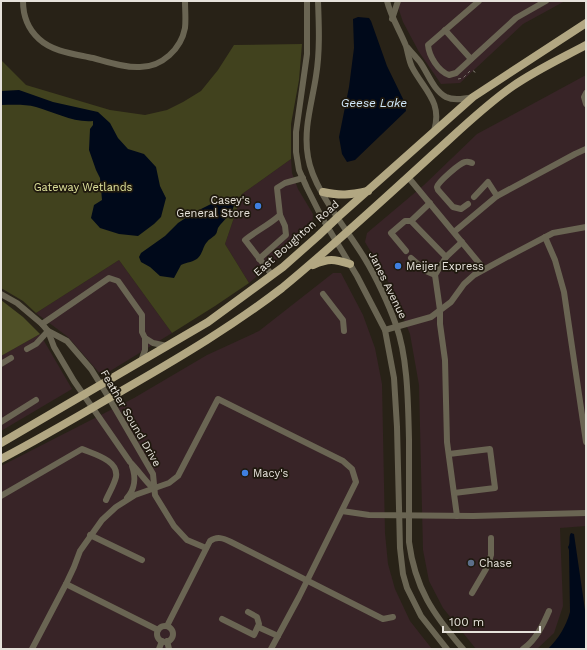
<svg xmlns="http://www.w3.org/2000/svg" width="587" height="650" font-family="'Work Sans',sans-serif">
<rect width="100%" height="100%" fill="#282217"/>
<g fill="#382427">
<polygon points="396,1 565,1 523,24 460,83 441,84 419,52 403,22"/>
<polygon points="586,75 586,526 560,528 563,606 554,633 537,649 476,649 443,608 429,581 423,550 419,385 410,334 387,279 365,242 367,233 424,185 477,134"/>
<polygon points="291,159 292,173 298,189 313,214 312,227 308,234 249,283 225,244 242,194"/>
<polygon points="119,260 172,333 102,376 68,337 36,313"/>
<polygon points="333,273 341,273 363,315 375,348 382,384 385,533 388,564 395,589 410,621 432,649 1,649 1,466 134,398 207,355 259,331"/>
<polygon points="40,334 72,389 1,431 1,356"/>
</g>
<polygon fill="#41421e" points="302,44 299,80 291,124 291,159 242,194 225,244 249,283 215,306 172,333 119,260 36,313 23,301 1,288 1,60 26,85 110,110 145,115 167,110 183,102 201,91 218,70 234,45"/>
<polygon fill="#4f5027" points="1,300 23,317 40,334 1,356"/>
<g fill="#00091a">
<polygon points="358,17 369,18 371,21 387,66 405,103 406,111 355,160 347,162 342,154 339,137 349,87 354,48 353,19"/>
<path d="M19,90L53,102L98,112L110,123L118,138L128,149L144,154L156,167L160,186L166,198L161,217L154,224L138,236L119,234L100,228L91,218L94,205L102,200L100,178L96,170L89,150L90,129L93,125V121C74,123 54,112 36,107C25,104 12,105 1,105V91Z"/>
<path d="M227,197H232C240,208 224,219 218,228C217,231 217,234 214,236C212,238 209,239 207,242C203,246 203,253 198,258C194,262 187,262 181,265L174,278L160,276L150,267L141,262L139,257L141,253L165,236L178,223L193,213L211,204Z"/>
<path d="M571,533L574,534L586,617V649H548C559,638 566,626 570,612L569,550L568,547C571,543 568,537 571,533Z"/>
</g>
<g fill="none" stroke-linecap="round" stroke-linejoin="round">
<polyline stroke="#7a756b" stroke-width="1" stroke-dasharray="3 3" stroke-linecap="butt" points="458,79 463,78 470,71 474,71 476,74"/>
<g stroke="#6a6553" stroke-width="6">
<path d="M23,1C23,16 28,29 39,39C53,52 75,54 93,58C108,62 125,68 140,67C162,67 181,49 185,28C186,19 185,10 185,1"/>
<polyline points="307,1 307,54 296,132 296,152 299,170 307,188 321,216 357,276 385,330 394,378 397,427 400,548 403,574 407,588 421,616 447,649"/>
<path d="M318,1C319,26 320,52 316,76C312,103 303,129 308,157C313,190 348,230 365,259C376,277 389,305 396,325C408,358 408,404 409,439C409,473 409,507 409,542C415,588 433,614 463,649"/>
<path d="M387,1C391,17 400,31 406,46C408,53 409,61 412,67C424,90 443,102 434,131"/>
<path d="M479,1L428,45C429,56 438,71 449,75L456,73L516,18L546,1"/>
<polyline points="392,19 398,1"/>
<polyline points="445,30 471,59"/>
<path d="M408,48C412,53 416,57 420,62C428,73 433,90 446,97C454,101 464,99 473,97"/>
<polyline points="586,93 584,97 586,104"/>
<polyline points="408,177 484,269"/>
<polyline points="474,197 488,182 497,196"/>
<polyline points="430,203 411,221 446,257 462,242"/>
<path d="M468,204L461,209L453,207L438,190L437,187C438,182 460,163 465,162C468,161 469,162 472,163"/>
<polyline points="454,232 497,196 575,154 586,149"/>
<polyline points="545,237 555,260 564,292 586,442"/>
<polyline points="406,251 391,233 405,221 411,221"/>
<polyline points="446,257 435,275 440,310 440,324 445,360 447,442 457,516"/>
<polyline points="411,258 426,271 435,275"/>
<polyline points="259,259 286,235 285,226 280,215"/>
<path d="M272,275L245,240C256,231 269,225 280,215L277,188L285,183L303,178"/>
<path d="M1,294L17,303L42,324L48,331L54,347L74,381L130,462C139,471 145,481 154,489"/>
<polyline points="323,294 343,320 344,331"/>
<polyline points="42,324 109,278 118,281 142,315 142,332 145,338"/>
<polyline points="385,330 431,317 451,302 464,284 474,275 509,256 553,233 586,227"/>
<polyline points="48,331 67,341 91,369 109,398 153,474 155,495 174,526 187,540 206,548"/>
<polyline points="27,349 36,344 48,331"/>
<polyline points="141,361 145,350 145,338 153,343 167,346"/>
<polyline points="1,364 11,358"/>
<polyline points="1,422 36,400"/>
<polyline points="449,454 490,449 495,488 454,493"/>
<path d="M1,496L82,449C93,454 119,460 116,477C114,485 109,493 106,500"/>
<path d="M127,498C135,489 136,477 132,466"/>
<polyline points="342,511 369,515 473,516 586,513"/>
<polyline points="90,535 142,560"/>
<polyline points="488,565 491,555 491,538"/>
<polyline points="66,584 158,630"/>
<polyline points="472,593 486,569"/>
<polyline points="222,619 254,635 259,624 257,617 248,612"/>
<path d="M167,626L210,541C217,536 223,538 231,542L383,619L393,617"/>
<circle cx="165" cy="634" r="8"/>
<polyline points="258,627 278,636"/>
<polyline points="167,641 169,649"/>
<polyline points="32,649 66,584 74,567 80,551 102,520 116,507 135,495 169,483 178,476 218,399 343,461 352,469 356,482 299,597 271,649"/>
<polyline points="159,649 162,641"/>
<path d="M523,649C536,640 543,625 549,611"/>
</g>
<g stroke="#b2a782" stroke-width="8">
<path d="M323,192C341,196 349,195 368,191"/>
<path d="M313,265C329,258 334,259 350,264"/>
<polyline points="1,443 208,322 283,267 318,236 338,217 473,97 586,23"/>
<path d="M1,459C45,436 87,411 130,386C182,356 234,325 282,288C333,246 382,201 431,156C458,132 484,106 513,86C536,70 562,58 586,45"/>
</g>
</g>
<g fill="#3f7fe0" stroke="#1f190e" stroke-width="1.5">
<circle cx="258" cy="206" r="4"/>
<circle cx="398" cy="266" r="4"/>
<circle cx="245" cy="473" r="4"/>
</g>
<circle fill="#5c6f8a" stroke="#1f190e" stroke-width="1.5" cx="471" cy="563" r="4"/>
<g text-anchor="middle" stroke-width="3.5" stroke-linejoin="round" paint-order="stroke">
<g font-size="11" fill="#dfe29b" stroke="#1f190e">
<text x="83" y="191">Gateway Wetlands</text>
</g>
<g font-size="11" fill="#e6e2db" stroke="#1f190e" text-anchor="start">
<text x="250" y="204" text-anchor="end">Casey's<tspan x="250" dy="13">General Store</tspan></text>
<text x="406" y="270">Meijer Express</text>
<text x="253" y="477">Macy's</text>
<text x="479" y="567">Chase</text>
</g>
<g font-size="11" fill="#e6e2db" stroke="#1f190e">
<text transform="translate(296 238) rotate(-41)" y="4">East Boughton Road</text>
<text transform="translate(388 285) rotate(64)" y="4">Janes Avenue</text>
<text transform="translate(131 418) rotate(60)" y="4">Feather Sound Drive</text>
</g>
<g font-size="12" font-style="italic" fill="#d0e8fb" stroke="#1f190e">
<text x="374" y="107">Geese Lake</text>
</g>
</g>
<rect width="587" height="650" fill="none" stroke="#e6e2db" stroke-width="4"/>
<path d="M443 626v6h97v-6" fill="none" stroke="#e6e2db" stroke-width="2"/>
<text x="449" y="626" font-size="12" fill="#e6e2db" stroke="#1f190e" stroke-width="3" paint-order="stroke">100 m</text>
</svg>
